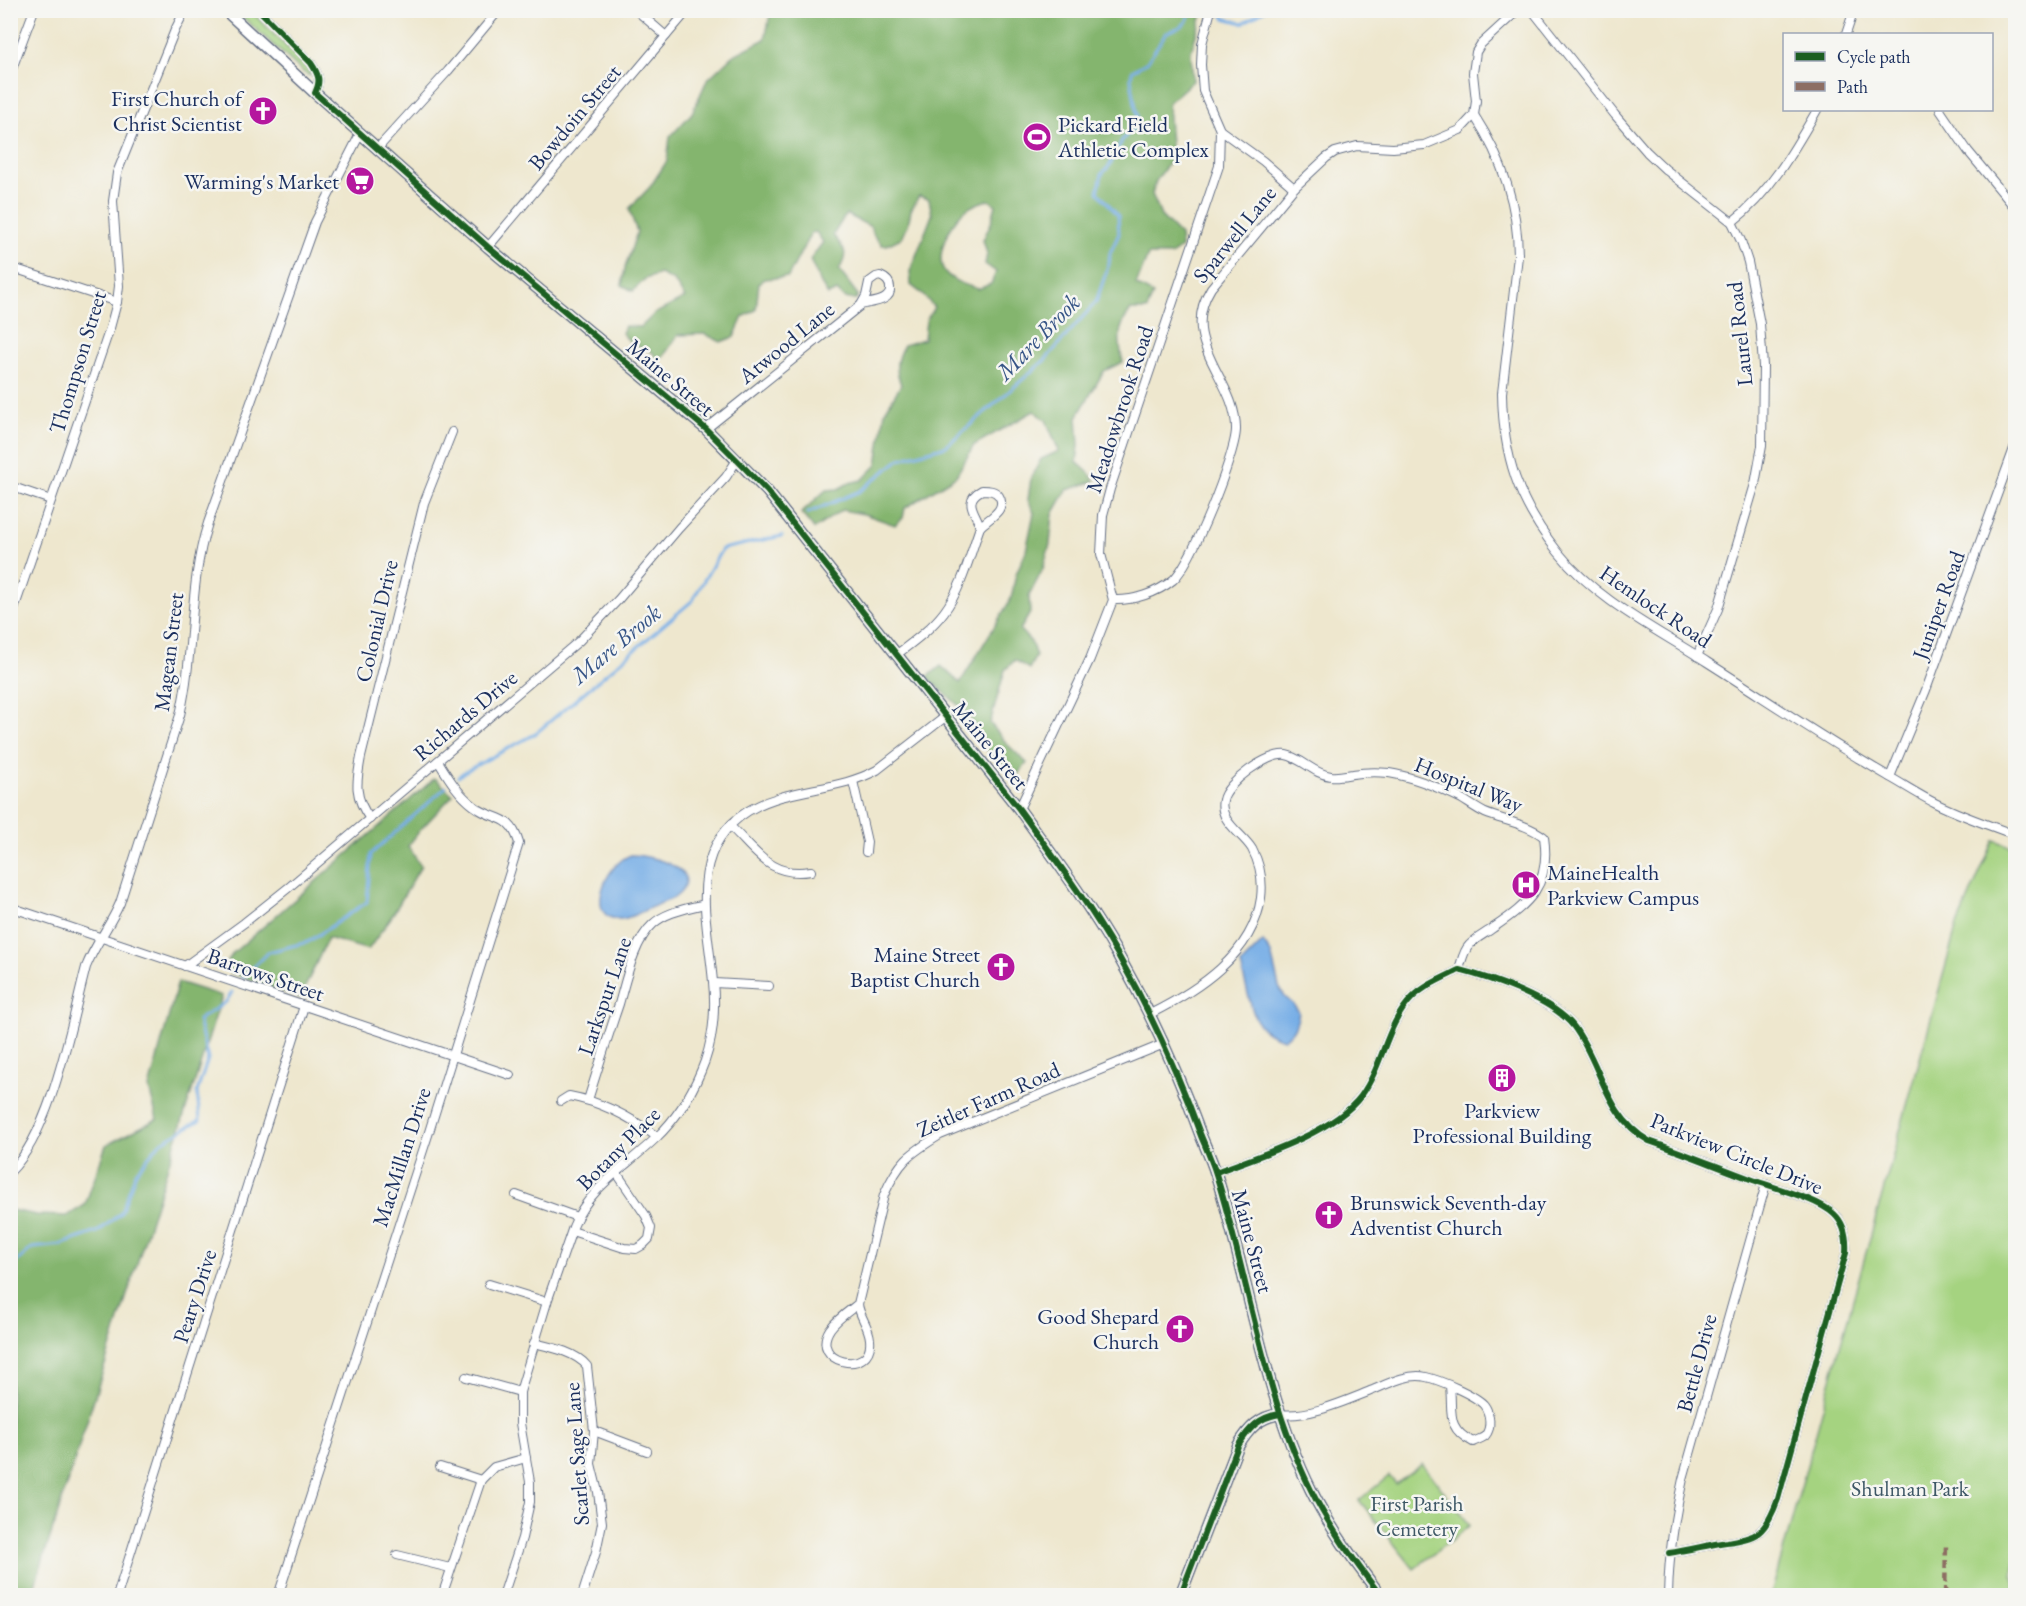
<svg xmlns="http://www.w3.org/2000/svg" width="2026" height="1606" font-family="'EB Garamond',serif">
<rect width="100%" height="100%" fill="#f6f6f2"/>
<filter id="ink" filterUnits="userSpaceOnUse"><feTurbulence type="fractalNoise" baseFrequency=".0167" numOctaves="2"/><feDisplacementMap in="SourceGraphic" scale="12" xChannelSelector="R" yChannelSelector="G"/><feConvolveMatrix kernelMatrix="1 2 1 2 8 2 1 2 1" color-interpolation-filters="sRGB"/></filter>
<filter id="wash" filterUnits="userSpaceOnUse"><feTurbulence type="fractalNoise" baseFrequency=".008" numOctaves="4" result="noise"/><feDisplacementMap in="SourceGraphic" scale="24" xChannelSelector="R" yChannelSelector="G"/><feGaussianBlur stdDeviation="1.35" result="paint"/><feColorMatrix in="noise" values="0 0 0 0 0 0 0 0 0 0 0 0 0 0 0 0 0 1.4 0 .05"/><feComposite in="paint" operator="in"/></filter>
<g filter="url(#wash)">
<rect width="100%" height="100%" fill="#eee7ce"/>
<g fill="#a5d380" stroke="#60816f" stroke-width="1.5">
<polygon points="236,11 251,11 307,68 310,72 310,76 303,72"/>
<polygon points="1994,840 2016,848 2016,1561 2012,1575 2015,1583 2015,1595 1771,1595 1957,925"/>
<polygon points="1422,1464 1470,1525 1414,1569 1359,1500 1389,1476 1396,1484"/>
</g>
<g fill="#84b56e" stroke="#507266" stroke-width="1.5" fill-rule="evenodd">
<path d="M771,11H1203L1191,52L1193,81L1168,103L1172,158L1156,181L1152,194L1161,216L1180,235L1181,248L1171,255H1148L1136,285L1153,294L1147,310H1131C1117,327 1118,341 1123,362L1104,371L1077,417L1079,445L1077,462L1089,473L1095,481L1067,490L1053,514L1050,544L1043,569L1029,596L1030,613L1020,630L1031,642L1036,656L1029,669L1015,660L1005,670L990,723L1008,745L1027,763L1018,774L1006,768L988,751L968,714L927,677L941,666L960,683L1011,599L1016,574L1026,551L1034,513L1028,500L1031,478L1041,459L1059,451L1046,420L1034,411L974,445L956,476L905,508L903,518L895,525L864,514L842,510L814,529L801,513L826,490L838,489L849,483L862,480L877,465L885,411L901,385C895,368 895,360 904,345L924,339L926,321L934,307L921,293L911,285L910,271L932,215L929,199L919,196L911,210L908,225L901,238L887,245H882L874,236L871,227L846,214L833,235C845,249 849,253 839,270L858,295L856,300L844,298L837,291L828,295L821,284L810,260L823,242L816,232L811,233L788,277L764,279L759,283L756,310L743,317L734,337L721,342L705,334L678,335L663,357L658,360L652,352L631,343L622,333L625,326L641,327L654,314L685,298L674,281L660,274L645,279L633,291L622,285L625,268L637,232L629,209L650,187L667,161L670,137L692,113L707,80L732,56L765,39ZM989,200L996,205L991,223L983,240L987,254L985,264L996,272L991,284L978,289C967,285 953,282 945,272C933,256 951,223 963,212C971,206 979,202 989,200Z"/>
<polygon points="435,778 453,795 421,829 408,846 421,866 392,916 368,950 328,938 300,998 229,972 228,961 233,953"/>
<polygon points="178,982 222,996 34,1588 22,1595 10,1587 11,1210 37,1215 67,1216 85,1205 106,1145 157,1119 149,1088"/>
</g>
<g fill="#77aee6" stroke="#496ea2" stroke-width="1.5">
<path d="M631,855C652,855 711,871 674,898C667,901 659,904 652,907C642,911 633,918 621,919C584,921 604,864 631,855Z"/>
<path d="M1263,942L1271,953L1279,987L1285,997L1293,1004L1299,1012C1297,1024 1294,1032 1284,1039C1258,1032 1255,1021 1249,998C1246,986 1243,976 1241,964Z"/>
</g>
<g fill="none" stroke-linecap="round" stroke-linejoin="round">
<g stroke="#77aee6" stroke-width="3">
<polyline points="1221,10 1224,18 1243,23 1265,10"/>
<polyline points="808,513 860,491 900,459 946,446 1045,360 1096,302 1109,264 1110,253 1119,234 1118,215 1098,192 1102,174 1110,165 1122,140 1134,128 1138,121 1131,79 1132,71 1147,62 1166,33 1182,26 1187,21 1191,10"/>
<polyline points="458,777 464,772 535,734 692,601 722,549 782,536"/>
<polyline points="242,978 268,952 308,942 367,902 371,854 446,787"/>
<polyline points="10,1268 32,1248 60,1245 99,1231 121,1213 136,1172 160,1143 200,1120 197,1092 208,1059 198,1020 226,1002 232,992"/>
</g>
</g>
</g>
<g filter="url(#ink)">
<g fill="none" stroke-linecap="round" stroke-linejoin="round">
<g stroke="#656f85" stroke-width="10">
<g id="minor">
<path d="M259,10L311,63C319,75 321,81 315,93"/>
<polyline points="636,10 666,36"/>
<polyline points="1532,10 1615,115 1647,152 1665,169 1732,222 1741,241 1748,262 1760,324 1763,366 1762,446 1755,484 1718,609 1697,656"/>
<polyline points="1846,34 1854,10"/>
<polyline points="10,74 34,10"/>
<polyline points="1940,110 1968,151 2016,209"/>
<path d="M1474,115C1502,158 1518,205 1518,256L1502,393C1503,456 1518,502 1558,552C1597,601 1656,629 1707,662C1767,700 1826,740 1888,776C1904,785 1919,795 1935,803C1961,816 1988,825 2016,835"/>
<polyline points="1220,130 1263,161 1294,188"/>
<polyline points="377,149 448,71 499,10"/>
<path d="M1732,222C1769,194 1794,150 1817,110"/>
<polyline points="488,247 688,10"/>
<polyline points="10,267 117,302"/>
<path d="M880,276C885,278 890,281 890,288C892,302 870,302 861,305L866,296L869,282L876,277Z"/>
<polyline points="706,429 861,305"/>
<polyline points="10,486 51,500"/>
<path d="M982,490C988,490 995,490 999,496C1008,510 987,519 980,527C977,513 961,501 982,490Z"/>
<path d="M1113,600C1133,601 1157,593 1173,580C1192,563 1235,456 1236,430C1237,379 1177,343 1211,288L1294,188L1326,158L1335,152L1357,146L1393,148L1424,145L1460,130L1474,115L1476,101L1473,73L1476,52L1481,44L1518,10"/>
<polyline points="10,621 110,328 117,302 119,286 113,201 117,173 175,30 185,10"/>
<path d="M896,655C913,642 931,629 944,612C962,588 970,555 980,527"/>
<polyline points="1890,777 1926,690 2016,443"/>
<polyline points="853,781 867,842 866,852"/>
<polyline points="1019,809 1090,659 1113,600 1101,554 1103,515 1110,489 1219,166 1220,130 1203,91 1201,65 1202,44 1211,10"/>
<path d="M370,819C354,797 356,783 361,757L424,503L452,432"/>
<path d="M730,826C757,852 770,878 811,871"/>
<polyline points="10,907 510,1075"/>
<polyline points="185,966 244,923 288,888 579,641 618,600 679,528 726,477 737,460"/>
<polyline points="714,983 769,986"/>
<path d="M1150,1014C1198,990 1253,955 1261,898C1263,882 1260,864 1252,849C1243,834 1218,821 1223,800C1226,783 1268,752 1286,755C1302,758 1313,774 1331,776C1338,777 1346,775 1353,774C1365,772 1377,772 1389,773C1414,777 1440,788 1462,799C1470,804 1477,809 1485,813C1505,821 1527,824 1544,837C1551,885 1530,903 1493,928C1485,934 1473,939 1467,948C1463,954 1461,962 1459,970"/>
<path d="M588,1100C598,1068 608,1036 619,1004C626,980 634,941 653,924C666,912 686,909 704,904"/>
<path d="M561,1101L569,1096C602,1102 631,1117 657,1137"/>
<path d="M10,1172C52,1131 71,1024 86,967C95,944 110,926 120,903L180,715C195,651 188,585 208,523L315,222L360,134"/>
<path d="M1216,1172C1259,1156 1333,1133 1361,1096C1383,1066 1386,1024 1412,998C1425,985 1443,978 1459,970C1491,978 1554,1000 1574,1027C1602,1065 1605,1116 1649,1141C1684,1153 1718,1167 1753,1180C1775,1188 1818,1199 1834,1214C1845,1224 1847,1239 1846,1253L1778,1499C1763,1540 1755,1537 1715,1544C1700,1547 1684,1551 1669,1553"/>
<polyline points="516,1195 577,1217"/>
<polyline points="572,1231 624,1248 636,1249 643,1245 649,1239 651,1228 646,1216 616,1172"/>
<polyline points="489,1284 547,1302"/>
<path d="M858,1304C849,1311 837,1319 830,1329C808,1363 874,1378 870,1339C869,1326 859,1316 858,1304L884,1195C899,1161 909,1154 940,1135L1164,1044"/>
<path d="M534,1343C551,1347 576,1352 587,1366L594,1431L591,1464L598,1492L602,1523L596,1552L582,1596"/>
<polyline points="466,1377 520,1392"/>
<path d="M1280,1414C1309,1418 1347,1400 1373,1390C1389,1383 1409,1373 1426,1377C1440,1380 1475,1395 1484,1405C1490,1413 1492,1428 1485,1436C1483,1438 1477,1440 1473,1442C1445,1428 1453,1412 1450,1386"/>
<polyline points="594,1431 647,1451"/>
<polyline points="440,1467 481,1480"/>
<polyline points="397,1555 450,1568"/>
<polyline points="117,1596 304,1006"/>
<path d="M278,1596L429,1132L519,843C510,812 494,822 474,806C458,794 448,777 438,761"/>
<polyline points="442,1596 481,1480 494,1467 526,1458"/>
<path d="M503,1596L522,1538L530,1502V1482L520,1423V1392L547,1302L573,1227C588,1188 627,1166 656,1138C675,1120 691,1095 701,1071C713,1044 716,1011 713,982C708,921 685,851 748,811C787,787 837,792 877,770L945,717"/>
<path d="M1668,1596C1669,1553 1674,1520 1683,1479L1766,1184"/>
</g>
</g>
<g stroke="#656f85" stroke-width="13">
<g id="tertiary">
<path d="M225,10L315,93L488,247L706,429L767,491L1019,809C1053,856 1089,904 1118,955C1151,1013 1178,1073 1201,1136C1206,1148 1212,1161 1216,1174C1248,1276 1263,1393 1311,1490C1330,1528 1355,1562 1381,1596"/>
<path d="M1180,1596L1238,1446C1249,1428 1259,1417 1280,1414"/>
</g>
</g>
<use href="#minor" stroke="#fff" stroke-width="8"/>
<use href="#tertiary" stroke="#fff" stroke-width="10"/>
<polyline stroke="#8d6e63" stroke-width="4.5" stroke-dasharray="9 4.5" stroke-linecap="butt" points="1945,1596 1946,1543"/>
<g stroke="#f6f6f2" stroke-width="10">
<g id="cycleway">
<path d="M259,10L311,63C319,75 321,81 315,93L488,247L706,429L737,460L767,491L1019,809C1053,856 1089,904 1118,955C1151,1013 1178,1073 1201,1136C1206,1148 1212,1161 1216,1174C1248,1276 1263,1393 1311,1490C1330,1528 1355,1562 1381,1596"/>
<path d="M1216,1172C1259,1156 1333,1133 1361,1096C1383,1066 1386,1024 1412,998C1425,985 1443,978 1459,970C1491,978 1554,1000 1574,1027C1602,1065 1605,1116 1649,1141C1684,1153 1718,1167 1753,1180C1775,1188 1818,1199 1834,1214C1845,1224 1847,1239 1846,1253L1778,1499C1763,1540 1755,1537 1715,1544C1700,1547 1684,1551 1669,1553"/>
<path d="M1180,1596L1238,1446C1249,1428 1259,1417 1280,1414"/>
</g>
</g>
<use href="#cycleway" stroke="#1b5e20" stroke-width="6"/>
</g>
</g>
<defs>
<g id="church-disc" transform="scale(1.5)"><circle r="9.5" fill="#b5179e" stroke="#f6f6f2"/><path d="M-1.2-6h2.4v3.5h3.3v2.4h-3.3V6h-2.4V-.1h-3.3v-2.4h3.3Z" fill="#fff"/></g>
<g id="stadium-disc" transform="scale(1.5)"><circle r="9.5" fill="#b5179e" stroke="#f6f6f2"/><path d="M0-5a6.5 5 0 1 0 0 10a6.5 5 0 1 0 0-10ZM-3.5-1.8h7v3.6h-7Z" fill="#fff"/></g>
<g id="supermarket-disc" transform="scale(1.5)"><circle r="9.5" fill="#b5179e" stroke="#f6f6f2"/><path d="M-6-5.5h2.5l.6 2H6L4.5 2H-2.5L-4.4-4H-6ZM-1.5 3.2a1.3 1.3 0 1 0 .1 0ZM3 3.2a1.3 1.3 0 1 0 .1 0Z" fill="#fff"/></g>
<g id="hospital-disc" transform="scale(1.5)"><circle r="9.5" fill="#b5179e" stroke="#f6f6f2"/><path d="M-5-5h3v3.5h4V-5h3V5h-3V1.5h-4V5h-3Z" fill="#fff"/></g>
<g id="building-disc" transform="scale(1.5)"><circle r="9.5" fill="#b5179e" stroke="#f6f6f2"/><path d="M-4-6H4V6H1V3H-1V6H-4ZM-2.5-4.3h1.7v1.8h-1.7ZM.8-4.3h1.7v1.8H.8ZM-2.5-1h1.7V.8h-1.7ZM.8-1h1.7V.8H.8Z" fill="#fff"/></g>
</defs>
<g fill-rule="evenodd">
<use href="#church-disc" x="263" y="111"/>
<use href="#stadium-disc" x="1037" y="137"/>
<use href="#supermarket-disc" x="360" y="181"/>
<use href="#hospital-disc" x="1526" y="885"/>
<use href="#church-disc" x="1001" y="967"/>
<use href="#building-disc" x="1502" y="1078"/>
<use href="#church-disc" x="1329" y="1215"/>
<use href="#church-disc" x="1180" y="1329"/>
</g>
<g text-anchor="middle" stroke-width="5" stroke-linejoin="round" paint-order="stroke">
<g font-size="22" fill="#1b2f5e" stroke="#f6f6f2" text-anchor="end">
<text x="242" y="106">First Church of<tspan x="242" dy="25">Christ Scientist</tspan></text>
<text x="1058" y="132" text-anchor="start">Pickard Field<tspan x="1058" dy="25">Athletic Complex</tspan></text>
<text x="339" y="189">Warming's Market</text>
<text x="1547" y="880" text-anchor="start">MaineHealth<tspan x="1547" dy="25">Parkview Campus</tspan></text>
<text x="980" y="962">Maine Street<tspan x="980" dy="25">Baptist Church</tspan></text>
<text x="1502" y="1118" text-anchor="middle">Parkview<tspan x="1502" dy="25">Professional Building</tspan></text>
<text x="1350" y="1210" text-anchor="start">Brunswick Seventh-day<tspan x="1350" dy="25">Adventist Church</tspan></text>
<text x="1159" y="1324">Good Shepard<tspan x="1159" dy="25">Church</tspan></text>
</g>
<g font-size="22" fill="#1b2f5e" stroke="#f6f6f2">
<text transform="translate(574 117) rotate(-50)" y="8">Bowdoin Street</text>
<text transform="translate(1234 234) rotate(-51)" y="8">Sparwell Lane</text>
<text transform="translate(1739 334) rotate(-96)" y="8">Laurel Road</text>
<text transform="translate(786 342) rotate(-39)" y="8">Atwood Lane</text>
<text transform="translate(77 362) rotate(-73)" y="8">Thompson Street</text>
<text transform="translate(671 377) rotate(40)" y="8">Maine Street</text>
<text transform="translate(1119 409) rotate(-72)" y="8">Meadowbrook Road</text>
<text transform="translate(1938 605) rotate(-70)" y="8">Juniper Road</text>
<text transform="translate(1656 606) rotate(34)" y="8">Hemlock Road</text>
<text transform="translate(376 621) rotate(-77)" y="8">Colonial Drive</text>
<text transform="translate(168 652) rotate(-83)" y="8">Magean Street</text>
<text transform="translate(465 715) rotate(-40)" y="8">Richards Drive</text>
<text transform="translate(991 745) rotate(51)" y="8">Maine Street</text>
<text transform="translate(1469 784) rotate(22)" y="8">Hospital Way</text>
<text transform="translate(266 974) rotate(19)" y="8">Barrows Street</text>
<text transform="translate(604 996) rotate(-71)" y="8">Larkspur Lane</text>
<text transform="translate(988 1099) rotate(-24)" y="8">Zeitler Farm Road</text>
<text transform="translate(618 1148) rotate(-45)" y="8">Botany Place</text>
<text transform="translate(1737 1153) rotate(22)" y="8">Parkview Circle Drive</text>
<text transform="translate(401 1157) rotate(-72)" y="8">MacMillan Drive</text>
<text transform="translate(1253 1241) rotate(75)" y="8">Maine Street</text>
<text transform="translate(194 1296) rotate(-72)" y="8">Peary Drive</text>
<text transform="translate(1696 1363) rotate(-75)" y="8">Bettle Drive</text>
<text transform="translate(576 1454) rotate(-94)" y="8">Scarlet Sage Lane</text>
</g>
<g font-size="22" fill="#3e5866" stroke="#f6f6f2">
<text x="1910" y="1496">Shulman Park</text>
<text x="1417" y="1511">First Parish<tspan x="1417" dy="25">Cemetery</tspan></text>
</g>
<g font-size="24" font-style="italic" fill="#375587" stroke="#f6f6f2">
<text transform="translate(1038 337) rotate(-46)" y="8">Mare Brook</text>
<text transform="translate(616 644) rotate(-40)" y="8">Mare Brook</text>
</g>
</g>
<rect width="2026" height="1606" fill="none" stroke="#f6f6f2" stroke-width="36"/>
<rect x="1783" y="33" width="210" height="78" fill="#f6f6f2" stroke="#9ea6b7" stroke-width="1.5"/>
<rect x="1795" y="52" width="30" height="9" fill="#1b5e20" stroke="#9ea6b7" stroke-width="1.5"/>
<text x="1837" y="63" font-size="18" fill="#1b2f5e">Cycle path</text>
<rect x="1795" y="82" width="30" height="9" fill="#8d6e63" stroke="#9ea6b7" stroke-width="1.5"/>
<text x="1837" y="93" font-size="18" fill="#1b2f5e">Path</text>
</svg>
